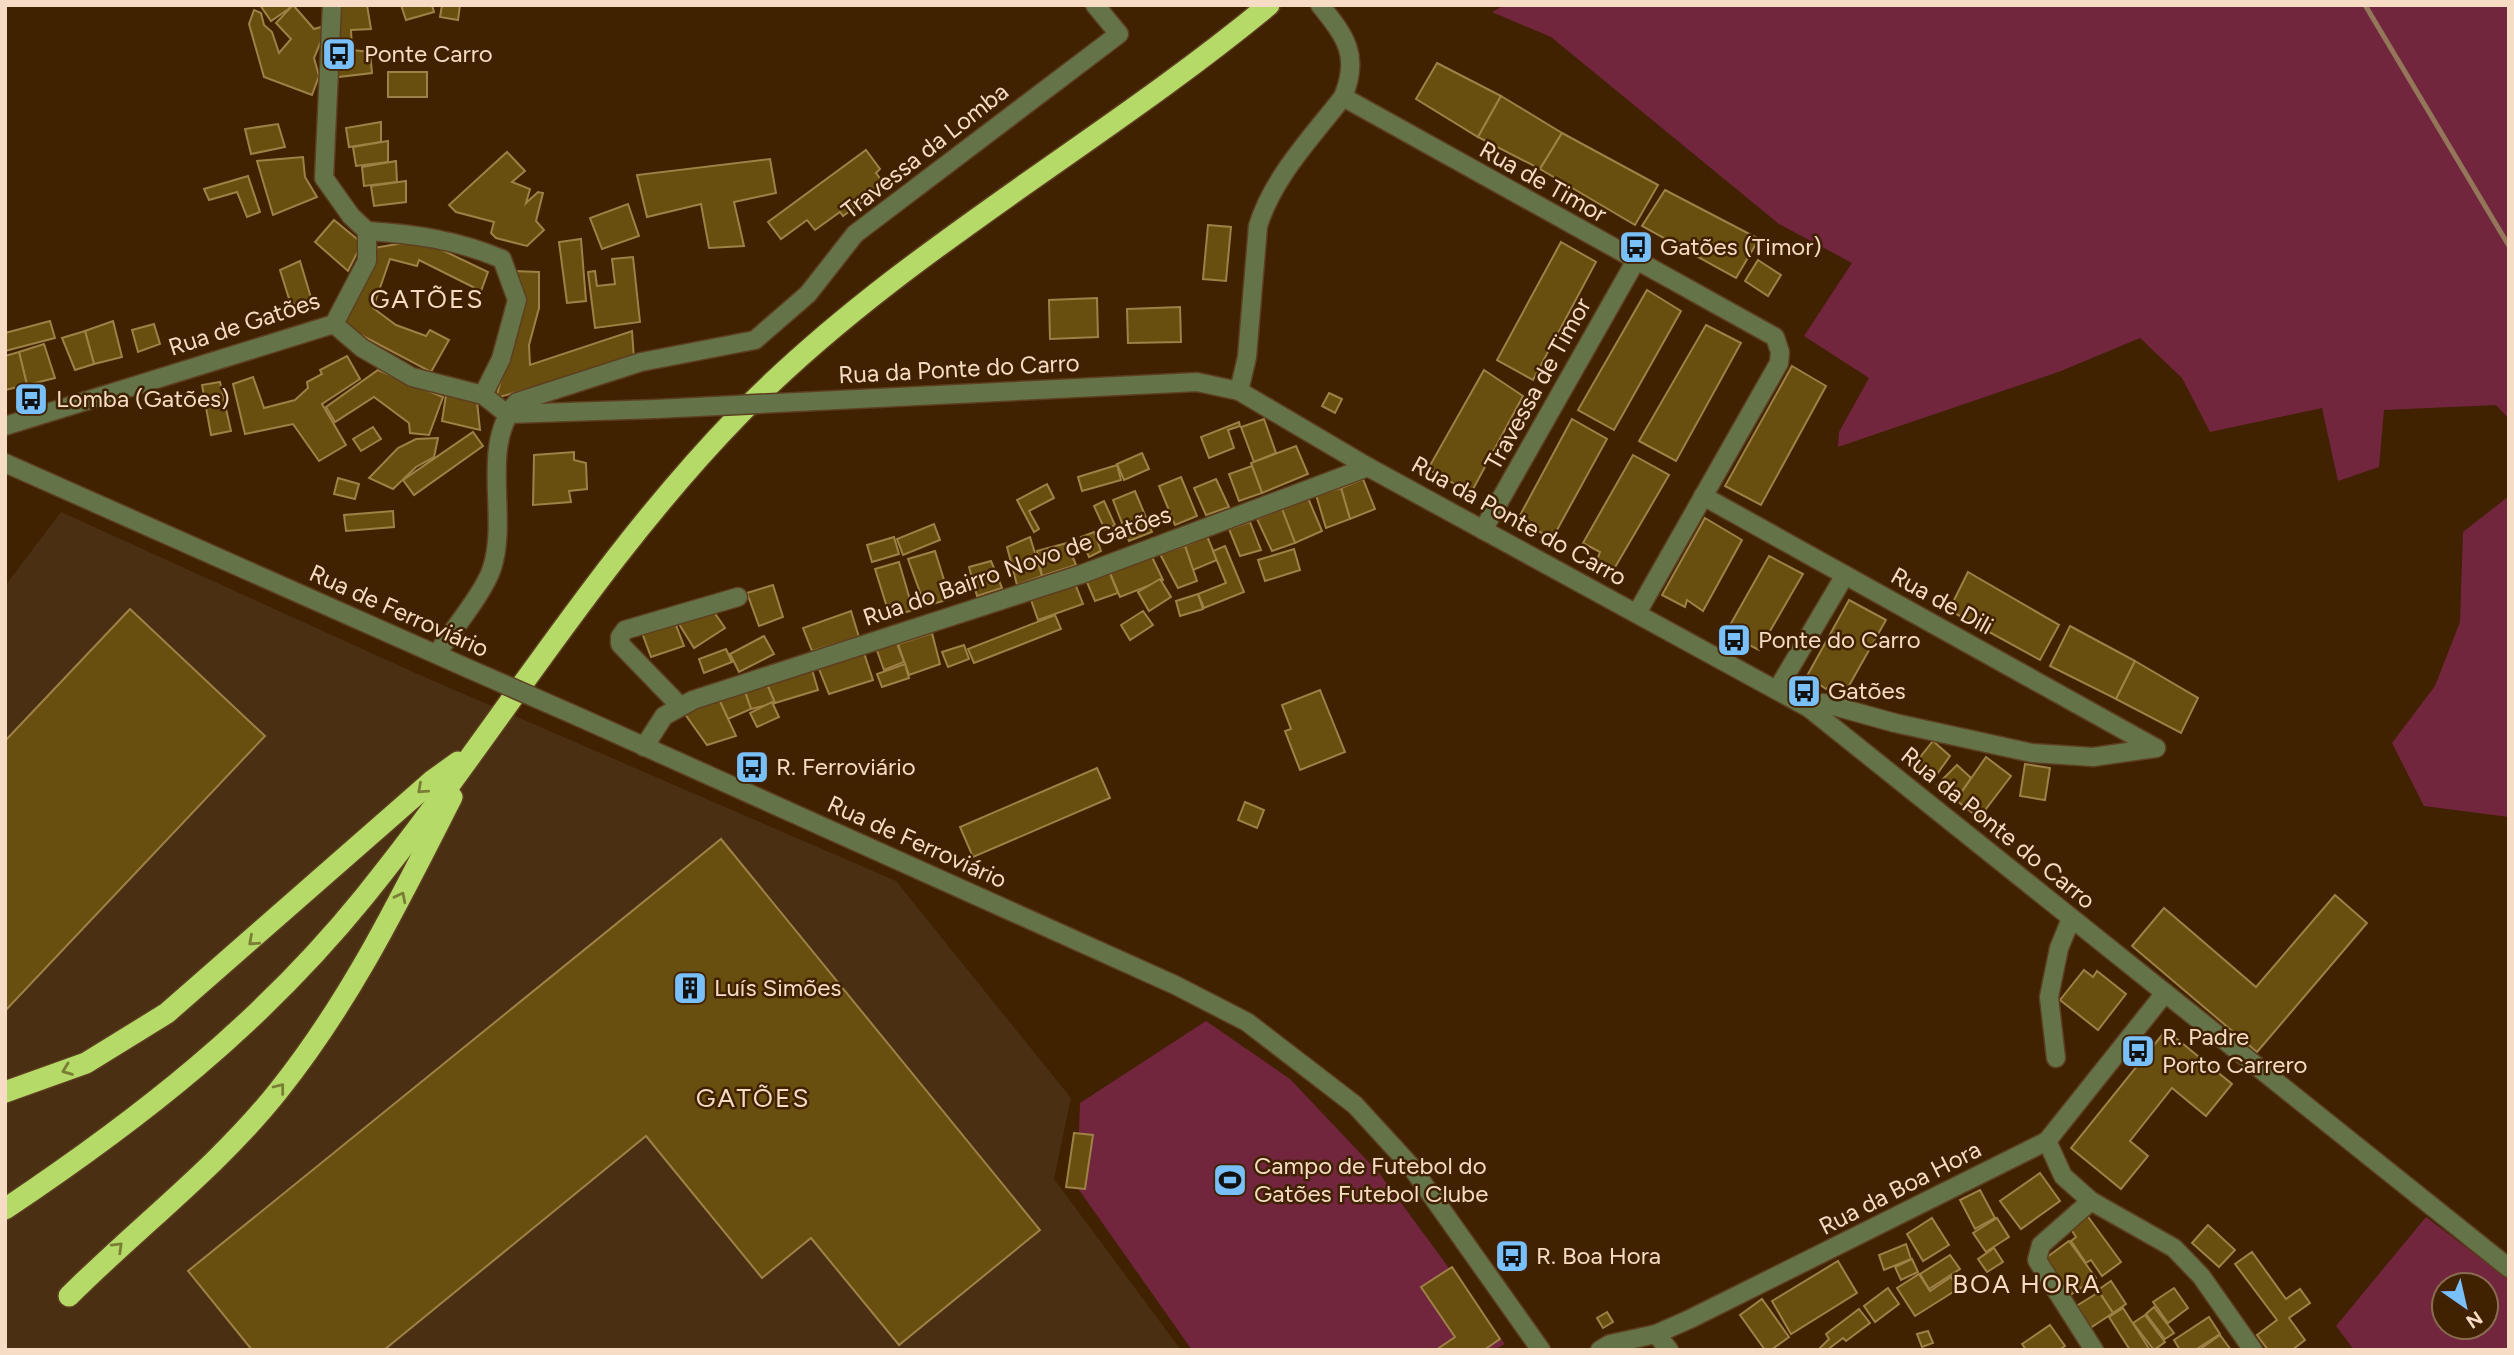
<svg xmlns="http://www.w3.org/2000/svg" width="2514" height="1355" font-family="Figtree,sans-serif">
<rect width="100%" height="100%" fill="#402100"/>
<polygon fill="#4a2f13" points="61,512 420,675 896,881 1071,1098 1054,1179 1181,1350 5,1350 5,586"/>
<g fill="#72263e" fill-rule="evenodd">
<polygon points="1505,5 2509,5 2509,419 2496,405 2384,410 2379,467 2338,481 2322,408 2210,432 2182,378 2140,338 2061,371 1838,447 1839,432 1869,378 1804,336 1852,263 1779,224 1551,37 1492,12"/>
<polygon points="2509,496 2509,817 2424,806 2392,743 2435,686 2460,622 2463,532"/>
<polygon points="1206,1021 1290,1079 1379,1173 1505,1344 1494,1350 1192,1350 1077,1187 1080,1103"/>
<path d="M2426,1217L2509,1280V1350H2354L2336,1326ZM2486,1285V1327H2444V1285Z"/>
</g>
<g fill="#694f0f" stroke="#9d8146" stroke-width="2">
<polygon points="260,5 288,5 290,8 271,21"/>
<polygon points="293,5 314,29 321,27 324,34 314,58 319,76 312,95 264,77 249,24 254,10 261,13 264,25 272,32 279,53 291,39 276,23"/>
<polygon points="339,5 367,5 371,29 351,30 352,50 370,52 372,73 338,77"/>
<polygon points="401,5 432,5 434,12 406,20"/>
<polygon points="442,5 460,5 458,20 440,17"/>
<polygon points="1437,63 1501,96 1478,137 1416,99"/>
<rect x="388" y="72" width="39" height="25"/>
<polygon points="1501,96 1562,133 1540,169 1478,137"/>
<polygon points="381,122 381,142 349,147 346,128"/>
<polygon points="278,124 285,147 251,154 245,129"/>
<polygon points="1562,133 1658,185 1635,225 1540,169"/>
<polygon points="388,141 388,162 356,166 353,147"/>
<polygon points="866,150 880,169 876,173 885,185 843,216 840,212 815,230 807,220 781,239 768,222"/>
<polygon points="507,152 525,171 512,182 530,189 526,203 538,192 543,193 536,221 544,230 527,246 496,238 491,233 494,222 456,212 449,205"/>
<polygon points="303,157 305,177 317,197 273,215 257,161"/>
<polygon points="770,159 776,193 734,202 744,246 709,248 701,204 647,217 637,175"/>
<polygon points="396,161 397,182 364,186 362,167"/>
<polygon points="248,176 260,212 247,217 237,192 209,200 204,189"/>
<polygon points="406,181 406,202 374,206 371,186"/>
<polygon points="1665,190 1759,239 1736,278 1642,226"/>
<polygon points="628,204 639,236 602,249 590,218"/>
<polygon points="334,220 362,243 348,271 315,242"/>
<polygon points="1208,225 1231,227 1226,281 1203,279"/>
<polygon points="581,239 586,301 567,303 559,242"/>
<polygon points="421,240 488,272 481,291 419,260 417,266 390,259 373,308 396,325 426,336 430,330 449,340 431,372 342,325 374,248"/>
<polygon points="1561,242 1596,262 1533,380 1497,360"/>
<polygon points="633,257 640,322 595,328 588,272 595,271 597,286 615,284 612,259"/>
<polygon points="1758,260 1781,275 1768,296 1745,281"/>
<polygon points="300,261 312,301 291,305 280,270"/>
<polygon points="513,271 539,272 539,308 529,345 530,365 632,331 634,359 496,398 522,303"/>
<polygon points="1647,290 1681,311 1614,430 1578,410"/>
<polygon points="1097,298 1098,337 1050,339 1049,300"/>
<polygon points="1180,307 1181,342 1128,343 1127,309"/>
<polygon points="50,321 55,338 5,351 5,333"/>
<polygon points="113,321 122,357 94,364 85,331"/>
<polygon points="154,324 160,344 138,352 132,330"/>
<polygon points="1706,325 1741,343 1676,461 1639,441"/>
<polygon points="85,331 94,364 75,370 62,338"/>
<polygon points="44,344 55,378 27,385 19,352"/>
<polygon points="19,352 27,385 5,390 5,356"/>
<polygon points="347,356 360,379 322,404 346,445 319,461 293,424 245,434 233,384 253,377 264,408 295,400 308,388 307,382 322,374 320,370"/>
<polygon points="1792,366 1826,386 1761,505 1725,486"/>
<polygon points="378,370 443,397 429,435 410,433 409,423 374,397 335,422 326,407"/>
<polygon points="1484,370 1523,396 1471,493 1428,469"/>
<polygon points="220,382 231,431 211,435 202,385"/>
<polygon points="1329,393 1342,399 1335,413 1322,406"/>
<polygon points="446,395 477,401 480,430 442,421"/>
<polygon points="1264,419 1276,453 1254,462 1241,427"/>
<polygon points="1572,419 1607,439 1552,539 1518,519"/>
<polygon points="1239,422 1240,426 1228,430 1234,448 1209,458 1201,437"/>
<polygon points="373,427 381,439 361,451 353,439"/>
<polygon points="473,432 483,446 414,495 403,480"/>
<polygon points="438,438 434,457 416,467 393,489 369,478 398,448 416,439"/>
<polygon points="1296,446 1308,474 1262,493 1251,463"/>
<polygon points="574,452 574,460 586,463 587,489 569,491 571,502 533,505 534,455"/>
<polygon points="1142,453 1149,469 1124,480 1117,464"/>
<polygon points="1633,455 1669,475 1614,569 1597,560 1600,552 1583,543"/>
<polygon points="1117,465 1121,480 1082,491 1078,477"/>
<polygon points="1252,466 1262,493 1239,501 1229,474"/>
<polygon points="1181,477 1197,516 1175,525 1159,486"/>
<polygon points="338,478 359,484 355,499 334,494"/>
<polygon points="1216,479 1229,507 1206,515 1194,488"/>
<polygon points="1363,479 1375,509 1350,519 1341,488"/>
<polygon points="1047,484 1054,498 1029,511 1039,529 1034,532 1017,500"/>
<polygon points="1341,488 1350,519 1326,528 1316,495"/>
<polygon points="1135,491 1152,532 1129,541 1113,500"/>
<polygon points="1308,498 1322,531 1295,543 1282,509"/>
<polygon points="1104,501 1115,525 1105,530 1094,506"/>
<polygon points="1282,509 1295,543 1272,551 1257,519"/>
<polygon points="393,511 394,527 346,531 344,515"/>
<polygon points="1705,518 1742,540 1703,611 1687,600 1685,607 1662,595"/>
<polygon points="1250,522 1261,550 1240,556 1229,529"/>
<polygon points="934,524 940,540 903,555 897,539"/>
<polygon points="1094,532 1101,551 1089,557 1081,537"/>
<polygon points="1207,536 1217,560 1193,570 1185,546"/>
<polygon points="894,537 899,554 872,562 867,545"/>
<polygon points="1030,537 1042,576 1017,585 1007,547"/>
<polygon points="1067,543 1076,565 1042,576 1037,551"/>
<polygon points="1185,546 1197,581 1178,588 1160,554"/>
<polygon points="1225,546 1244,592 1204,608 1198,594 1226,583 1213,551"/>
<polygon points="1294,549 1300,570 1265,581 1258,560"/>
<polygon points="935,551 950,599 925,606 908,559"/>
<polygon points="1769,556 1803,574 1759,650 1741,641 1746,633 1729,627"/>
<polygon points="1152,557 1163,580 1120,597 1109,571"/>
<polygon points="991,561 1002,588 977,596 969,567"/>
<polygon points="899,562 913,610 890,617 875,569"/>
<polygon points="1109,571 1118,593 1095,601 1086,580"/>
<polygon points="1968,572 2059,625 2040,660 1949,610"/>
<polygon points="1160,579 1171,597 1149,611 1138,592"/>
<polygon points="1074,581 1083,604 1038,620 1030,597"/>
<polygon points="773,585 783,617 759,626 747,593"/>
<polygon points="1198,594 1203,609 1180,616 1176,601"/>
<polygon points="1849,600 1886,620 1846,691 1834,682 1826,689 1807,676"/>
<polygon points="130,609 265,736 5,1011 5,741"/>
<polygon points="851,611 859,637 812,651 803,628"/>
<polygon points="1143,611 1153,625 1130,640 1121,625"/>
<polygon points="714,612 725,628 694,648 677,621"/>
<polygon points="1055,615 1061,629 974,663 968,649"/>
<polygon points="674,620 684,646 651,657 641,630"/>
<polygon points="2070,626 2135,661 2116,699 2050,666"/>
<polygon points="932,633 940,664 909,675 898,644"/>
<polygon points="764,636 774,654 739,672 730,654"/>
<polygon points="895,638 904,662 884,670 875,645"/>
<polygon points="964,645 969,659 948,667 942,652"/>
<polygon points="726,649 732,662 704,673 699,659"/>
<polygon points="863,650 873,680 829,694 817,664"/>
<polygon points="2135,661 2198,698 2181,733 2116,699"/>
<polygon points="905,664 909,678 882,687 877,674"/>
<polygon points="811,666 818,690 775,703 766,682"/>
<polygon points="766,682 775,703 751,709 744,689"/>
<polygon points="744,689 751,709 728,719 717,695"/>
<polygon points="1320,690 1345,752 1300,770 1285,731 1291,729 1282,705"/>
<polygon points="717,695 736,736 707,745 682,710"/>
<polygon points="772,702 779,717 757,727 750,713"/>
<polygon points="1933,741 1950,756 1932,781 1913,766"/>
<polygon points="1986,757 2011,776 1979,818 1956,800"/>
<polygon points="2025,764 2050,768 2045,800 2020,796"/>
<polygon points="1957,765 1971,778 1956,800 1937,785"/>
<polygon points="1097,768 1110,798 973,857 960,827"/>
<polygon points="1245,802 1264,810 1257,828 1238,820"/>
<polygon points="721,839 1040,1230 899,1345 811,1238 762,1278 646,1136 384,1350 252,1350 188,1271"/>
<polygon points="2335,895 2367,923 2257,1052 2132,946 2164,908 2256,987"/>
<polygon points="2084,970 2093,977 2097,971 2126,994 2098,1030 2060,1000"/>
<polygon points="2166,1030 2232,1084 2206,1116 2172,1088 2130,1141 2148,1156 2121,1189 2071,1148"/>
<polygon points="1074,1133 1093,1135 1085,1189 1066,1187"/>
<polygon points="2040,1173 2060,1201 2021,1229 2000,1201"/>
<polygon points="1980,1190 1995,1218 1975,1229 1960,1200"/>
<polygon points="2086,1214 2121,1262 2102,1276 2091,1260 2086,1263 2071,1241 2076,1237 2069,1226"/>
<polygon points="1932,1218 1949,1245 1923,1261 1907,1234"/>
<polygon points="1997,1218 2009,1237 1986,1252 1973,1233"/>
<polygon points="2208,1225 2235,1250 2219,1267 2192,1243"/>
<polygon points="2069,1241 2096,1278 2067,1297 2043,1260"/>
<polygon points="1906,1244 1911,1259 1884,1270 1879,1255"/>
<polygon points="1994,1248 2003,1262 1987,1272 1978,1259"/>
<polygon points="2252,1252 2286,1299 2300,1289 2310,1303 2289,1318 2305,1340 2292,1350 2268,1350 2257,1335 2277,1320 2235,1264"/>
<polygon points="1950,1255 1960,1269 1929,1289 1920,1274"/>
<polygon points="1912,1259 1918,1272 1901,1280 1895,1267"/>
<polygon points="1838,1261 1857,1293 1791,1334 1772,1301"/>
<polygon points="1452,1267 1500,1339 1484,1350 1436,1350 1455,1337 1421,1287"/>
<polygon points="1919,1274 1930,1291 1951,1277 1958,1289 1915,1316 1897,1288"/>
<polygon points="2111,1281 2126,1304 2113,1313 2098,1290"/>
<polygon points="1888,1288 1899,1304 1875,1322 1864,1306"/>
<polygon points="2174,1288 2188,1308 2168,1323 2153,1302"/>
<polygon points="2099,1292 2113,1313 2087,1330 2073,1308"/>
<polygon points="1762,1299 1789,1337 1771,1350 1765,1350 1740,1315"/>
<polygon points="2154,1307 2174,1333 2165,1339 2146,1314"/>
<polygon points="2123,1308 2150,1350 2130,1350 2109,1317"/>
<polygon points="1859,1309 1870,1323 1846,1341 1843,1338 1827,1350 1818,1350 1829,1339 1826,1334"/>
<polygon points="1607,1312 1613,1322 1603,1328 1597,1318"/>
<polygon points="2145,1315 2165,1342 2154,1350 2133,1323"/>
<polygon points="2209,1317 2220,1334 2195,1350 2180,1350 2174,1340"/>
<polygon points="2050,1325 2065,1346 2059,1350 2026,1350 2022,1344"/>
<polygon points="1928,1331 1933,1343 1922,1347 1917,1334"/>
<polygon points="2220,1335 2231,1350 2199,1350"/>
</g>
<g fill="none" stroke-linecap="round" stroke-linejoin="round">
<g stroke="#5d3f20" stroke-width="21">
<g id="minor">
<polyline points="1343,97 1775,337 1780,352 1779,363 1637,613"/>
<path d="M367,231C415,234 457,240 502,259L517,300L501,359L483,395"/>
<polyline points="334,324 362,348 412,377 483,395 507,414 656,409"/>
<path d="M1239,391L1247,357L1258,226C1273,177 1312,137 1343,97C1360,56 1346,37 1320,5"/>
<polyline points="857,399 1197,382 1239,391 1368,467 1809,708 2509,1268"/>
<polyline points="5,426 334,324 367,261 367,231 351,216 324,178 332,5"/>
<polyline points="5,463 467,668"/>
<polyline points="1703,496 2156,748"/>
<polyline points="1483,530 1635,262"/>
<path d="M437,654C451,632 485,591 492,568C509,515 479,447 517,402L641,362L755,340L808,294L855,234L1119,34L1095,5"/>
<polyline points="1777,690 1845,575"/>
<polyline points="680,706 620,644 620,637 625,630 738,597"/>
<polyline points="1809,708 1823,703 1895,723 2032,753 2093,757 2156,748"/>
<polyline points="579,717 1175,985 1247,1022 1355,1105 1410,1165 1541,1350"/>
<polyline points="644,747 664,716 693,700 1082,574 1368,467"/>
<polyline points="2056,1058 2049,997 2059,948 2071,919"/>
<polyline points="2047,1141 2063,1176 2091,1201 2041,1245 2037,1260 2094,1350"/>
<polyline points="2091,1201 2174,1248 2201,1276 2253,1350"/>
<polyline points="1656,1334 1669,1350"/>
<polyline points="1600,1350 1610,1344 1656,1334 1690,1319 2047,1141 2165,993"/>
</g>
</g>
<g stroke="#5d3f20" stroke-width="24">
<g id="highway">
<polyline points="5,1092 86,1063 167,1013 433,780 458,762"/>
<path d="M5,1209C141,1118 260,1025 364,897C492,739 596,562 738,416C896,254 1096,148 1269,5"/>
<path d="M69,1296C138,1227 218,1167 279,1090C352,998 399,901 452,797"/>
</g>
</g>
<use href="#minor" stroke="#647348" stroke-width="18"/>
<use href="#highway" stroke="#b5da68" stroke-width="21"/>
<polyline stroke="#94775b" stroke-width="5" points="2365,5 2509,246"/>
<g stroke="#5d3f20" stroke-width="21" stroke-linecap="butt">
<g id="minor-bridge">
<polyline points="656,409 857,399"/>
<polyline points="467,668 579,717"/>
</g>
</g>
<use href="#minor-bridge" stroke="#647348" stroke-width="18"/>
</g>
<defs><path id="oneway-chevron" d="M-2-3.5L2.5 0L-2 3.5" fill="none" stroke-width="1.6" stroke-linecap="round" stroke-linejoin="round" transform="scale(1.75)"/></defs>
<g stroke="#7a7e34">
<use href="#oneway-chevron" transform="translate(422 789) rotate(138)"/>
<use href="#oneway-chevron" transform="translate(401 897) rotate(-63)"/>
<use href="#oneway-chevron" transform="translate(253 941) rotate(138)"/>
<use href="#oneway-chevron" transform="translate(67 1070) rotate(159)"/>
<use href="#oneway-chevron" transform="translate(280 1088) rotate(-52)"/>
<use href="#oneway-chevron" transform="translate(118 1247) rotate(-44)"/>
</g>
<defs>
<g id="bus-square" transform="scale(1.75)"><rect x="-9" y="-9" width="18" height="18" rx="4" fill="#79bff8" stroke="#402100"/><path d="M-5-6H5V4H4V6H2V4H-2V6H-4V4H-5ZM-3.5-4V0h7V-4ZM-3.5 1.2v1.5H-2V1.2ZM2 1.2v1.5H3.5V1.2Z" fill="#111"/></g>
<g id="building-square" transform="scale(1.75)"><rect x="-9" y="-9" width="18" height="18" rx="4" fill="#79bff8" stroke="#402100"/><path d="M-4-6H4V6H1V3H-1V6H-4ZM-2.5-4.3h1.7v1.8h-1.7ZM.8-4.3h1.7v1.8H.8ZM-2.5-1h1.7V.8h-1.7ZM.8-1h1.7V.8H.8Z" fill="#111"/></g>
<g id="stadium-square" transform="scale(1.75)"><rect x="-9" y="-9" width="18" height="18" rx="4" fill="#79bff8" stroke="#402100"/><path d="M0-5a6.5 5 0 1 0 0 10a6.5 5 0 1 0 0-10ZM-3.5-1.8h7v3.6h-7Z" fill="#111"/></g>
</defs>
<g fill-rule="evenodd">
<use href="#bus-square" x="339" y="54"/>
<use href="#bus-square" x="1636" y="247"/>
<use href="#bus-square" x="31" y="399"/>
<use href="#bus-square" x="1734" y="640"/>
<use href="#bus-square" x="1804" y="691"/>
<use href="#bus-square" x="752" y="767"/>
<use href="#building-square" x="690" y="988"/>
<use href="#bus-square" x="2138" y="1051"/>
<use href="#stadium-square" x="1230" y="1180"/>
<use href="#bus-square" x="1512" y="1256"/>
</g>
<g text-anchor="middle" stroke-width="5" stroke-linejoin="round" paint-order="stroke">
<g font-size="24" fill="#f6dcc5" stroke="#402100" text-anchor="start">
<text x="364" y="62">Ponte Carro</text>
<text x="1660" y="255">Gatões (Timor)</text>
<text x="56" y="407">Lomba (Gatões)</text>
<text x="1758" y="648">Ponte do Carro</text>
<text x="1828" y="699">Gatões</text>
<text x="776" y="775">R. Ferroviário</text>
<text x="714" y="996">Luís Simões</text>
<text x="2162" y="1045">R. Padre<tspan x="2162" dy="28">Porto Carrero</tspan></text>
<text x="1254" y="1174">Campo de Futebol do<tspan x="1254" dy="28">Gatões Futebol Clube</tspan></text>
<text x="1536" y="1264">R. Boa Hora</text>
</g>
<g font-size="24" fill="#f6dcc5" stroke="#402100">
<text transform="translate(925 151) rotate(-38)" y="8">Travessa da Lomba</text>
<text transform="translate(1543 182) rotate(29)" y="8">Rua de Timor</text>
<text transform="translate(244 324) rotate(-18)" y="8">Rua de Gatões</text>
<text transform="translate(959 369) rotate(-3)" y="8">Rua da Ponte do Carro</text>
<text transform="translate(1538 384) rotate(-61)" y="8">Travessa de Timor</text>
<text transform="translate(1519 521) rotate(29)" y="8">Rua da Ponte do Carro</text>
<text transform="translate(1017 566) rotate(-19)" y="8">Rua do Bairro Novo de Gatões</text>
<text transform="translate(1942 601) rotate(29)" y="8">Rua de Dili</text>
<text transform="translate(399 611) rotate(24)" y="8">Rua de Ferroviário</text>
<text transform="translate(1998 828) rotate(39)" y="8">Rua da Ponte do Carro</text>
<text transform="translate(917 842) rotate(24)" y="8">Rua de Ferroviário</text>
<text transform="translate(1900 1188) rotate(-27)" y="8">Rua da Boa Hora</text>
</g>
<g font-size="26" letter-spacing="2" fill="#f6dcc5" stroke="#402100">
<text x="427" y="308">GATÕES</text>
<text x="753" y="1107">GATÕES</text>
<text x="2027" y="1293">BOA HORA</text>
</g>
</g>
<rect width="2514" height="1355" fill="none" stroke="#f6dcc5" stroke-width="14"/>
<g transform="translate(2465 1306) rotate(146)"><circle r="33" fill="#402100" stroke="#896c4f" stroke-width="2"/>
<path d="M0-5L12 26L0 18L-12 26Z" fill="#79bff8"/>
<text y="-10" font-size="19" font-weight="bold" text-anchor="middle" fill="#f6dcc5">N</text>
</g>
</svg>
